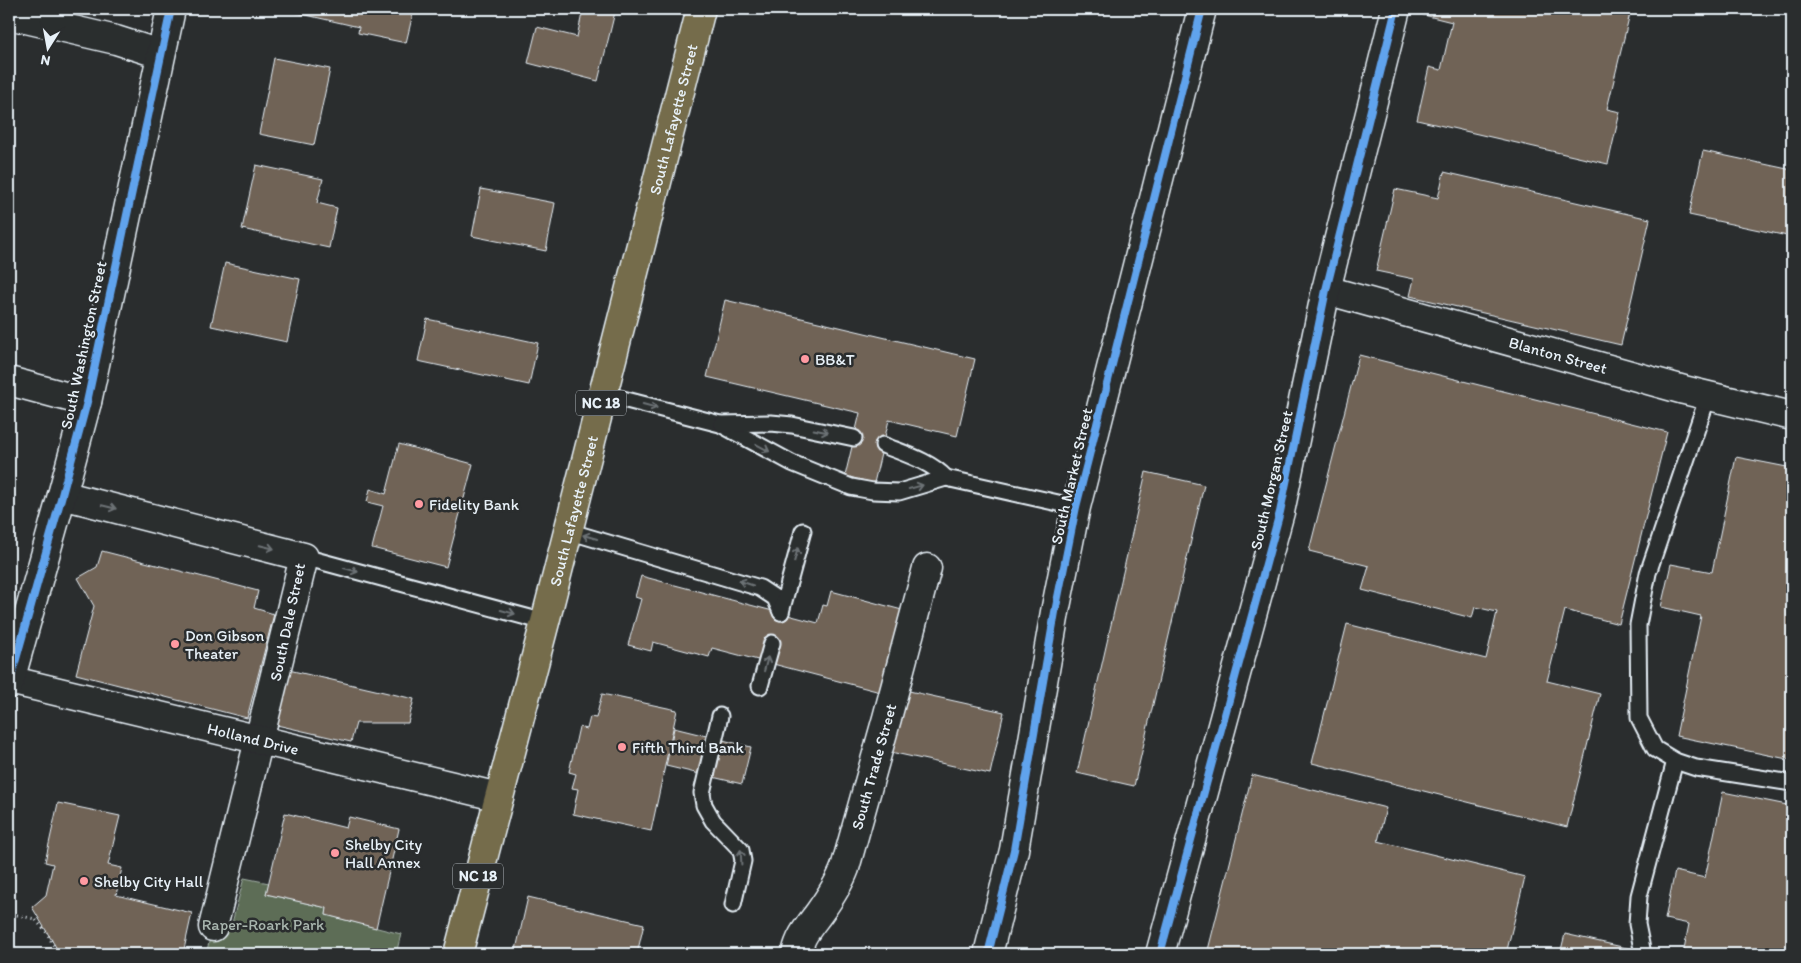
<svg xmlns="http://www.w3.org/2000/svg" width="1801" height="963" font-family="Itim,sans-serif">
<rect width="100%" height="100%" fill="#2a2d2e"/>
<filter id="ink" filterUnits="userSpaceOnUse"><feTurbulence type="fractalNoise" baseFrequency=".02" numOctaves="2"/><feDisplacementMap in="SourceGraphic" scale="10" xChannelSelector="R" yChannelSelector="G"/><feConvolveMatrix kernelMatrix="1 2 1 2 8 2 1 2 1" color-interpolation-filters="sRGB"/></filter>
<g filter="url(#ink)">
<polygon fill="#5d6d56" stroke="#a2afa7" points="244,878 269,883 266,894 327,908 326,915 401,934 396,954 206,954 213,927 225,929 232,923"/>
<g fill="#706357" stroke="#e8f1f8">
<polygon points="285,9 414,9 406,43 358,33 359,27 284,10"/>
<polygon points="583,9 601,9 615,12 598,81 528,63 537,27 577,37"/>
<polygon points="1417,9 1631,9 1607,109 1620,112 1608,164 1417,120 1429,67 1441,70 1452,22 1416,13"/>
<polygon points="274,58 330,69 314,145 259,134"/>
<polygon points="1703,151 1792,170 1792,237 1689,215"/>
<polygon points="256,165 323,179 317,203 337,208 329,248 242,229"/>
<polygon points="1444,172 1650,219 1621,345 1410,296 1414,279 1376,271 1395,189 1438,198"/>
<polygon points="481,189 555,203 546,251 472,236"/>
<polygon points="225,263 300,279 287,342 211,326"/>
<polygon points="725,300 975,359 957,436 889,420 874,483 845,476 860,413 707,377"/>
<polygon points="427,319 538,343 529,385 418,361"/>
<polygon points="1359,355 1667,432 1619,624 1565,610 1547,681 1600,694 1567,827 1312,763 1347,624 1486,659 1497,612 1475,607 1472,618 1362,590 1369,566 1309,551"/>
<polygon points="399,444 473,464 446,567 372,548 383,506 367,502 370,489 386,494"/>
<polygon points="1736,457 1792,468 1792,760 1676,736 1701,616 1661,607 1671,564 1712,572"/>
<polygon points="1146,472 1204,485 1134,786 1077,773"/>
<polygon points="102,551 258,591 254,608 274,614 247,718 76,674 94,606 78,578 97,567"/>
<polygon points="641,576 818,623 823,605 827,606 831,591 902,610 888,694 712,648 709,657 653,642 651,651 628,645 641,599 635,597"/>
<polygon points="280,668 414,699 408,723 356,723 351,742 268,723"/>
<polygon points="900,689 1004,712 990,774 886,751"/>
<polygon points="602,694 677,710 651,831 573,814 578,789 572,788 576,774 569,772 579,727 587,729 590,717 596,718"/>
<polygon points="674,728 751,747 742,784 666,766"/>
<polygon points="1252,775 1386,808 1378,841 1525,877 1506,954 1207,954"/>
<polygon points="1723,792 1792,806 1792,954 1683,954 1689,924 1665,919 1675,871 1705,878"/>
<polygon points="58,803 120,816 108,865 122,868 116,895 192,913 183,954 60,954 32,907 46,895 53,864 45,862"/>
<polygon points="285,813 346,828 349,817 399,829 376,928 326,915 327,908 266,894"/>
<polygon points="528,897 644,924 637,954 515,954"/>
<polygon points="1565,934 1631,949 1630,954 1560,954"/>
</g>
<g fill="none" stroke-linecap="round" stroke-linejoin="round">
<g stroke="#e8f1f8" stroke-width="19">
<g id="lane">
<polyline points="603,394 720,424 792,463 851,487 873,491 899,492 946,478 1076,507"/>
<polyline points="1708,396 1648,573 1638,625 1639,718 1655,749 1675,761 1696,768 1792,783"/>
<polyline points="722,424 771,423 792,425 854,438"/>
<path d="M883,445C905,454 930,461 946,478"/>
<polyline points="568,531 760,588 775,598 781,612"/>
<polyline points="304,557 545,622"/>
<polyline points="781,612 803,531"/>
<polyline points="760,686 772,643"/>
<polyline points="720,716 702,793 704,805 713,821 741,850 743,861 733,905"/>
<polyline points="1643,954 1637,924 1639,896 1675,761"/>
</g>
</g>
<g stroke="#e8f1f8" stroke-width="31">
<g id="street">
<polyline points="9,15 116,40 160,54"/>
<path id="s1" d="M1326,290L1684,390L1792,416"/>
<polyline points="9,381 87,402"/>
<polyline points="62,495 304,557 213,927"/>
<path id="s2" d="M9,680L499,797"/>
<polyline points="9,684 62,495 87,402 171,9"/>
<path id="s3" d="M796,954C800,936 808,928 819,913C829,899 839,884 845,868L887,718L927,568"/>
<polyline points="988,954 1014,850 1055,612 1076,507 1202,9"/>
</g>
</g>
<g stroke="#e8f1f8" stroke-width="31">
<polyline id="secondary" points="1160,954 1280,512 1326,290 1396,9"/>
</g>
<g stroke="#e8f1f8" stroke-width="31">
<g id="primary">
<path id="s4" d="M458,954L545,622L701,9"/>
</g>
</g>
<g stroke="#e8f1f8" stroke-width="3" stroke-dasharray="1 4" stroke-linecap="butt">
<polyline points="9,462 12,463"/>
<polyline points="12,914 35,919 47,933 58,954"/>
</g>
<use href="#lane" stroke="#2a2d2e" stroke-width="15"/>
<use href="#street" stroke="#2a2d2e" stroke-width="28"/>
<use href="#secondary" stroke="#2a2d2e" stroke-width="28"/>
<use href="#primary" stroke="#746c4b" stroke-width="28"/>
<g stroke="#2a2d2e" stroke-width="11">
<g id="cycleway">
<polyline points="9,684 62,495 87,402 171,9"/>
<polyline points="988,954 1014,850 1055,612 1076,507 1202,9"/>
<polyline points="1160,954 1280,512 1326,290 1396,9"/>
</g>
</g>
<use href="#cycleway" stroke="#60a3ed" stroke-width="8"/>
</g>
<defs><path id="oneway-shaft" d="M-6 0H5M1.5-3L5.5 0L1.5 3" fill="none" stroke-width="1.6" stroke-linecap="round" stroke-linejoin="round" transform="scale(1.25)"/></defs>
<g stroke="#6c7275">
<use href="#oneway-shaft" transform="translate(650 406) rotate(15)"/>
<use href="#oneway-shaft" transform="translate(821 431) rotate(11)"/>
<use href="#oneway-shaft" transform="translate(763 448) rotate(28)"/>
<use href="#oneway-shaft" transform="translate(916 487) rotate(-15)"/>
<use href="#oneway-shaft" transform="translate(109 507) rotate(14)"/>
<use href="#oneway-shaft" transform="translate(590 537) rotate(-164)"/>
<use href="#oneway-shaft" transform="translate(267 547) rotate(14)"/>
<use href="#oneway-shaft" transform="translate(796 555) rotate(-75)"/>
<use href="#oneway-shaft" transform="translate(351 570) rotate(15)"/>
<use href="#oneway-shaft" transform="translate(746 583) rotate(-161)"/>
<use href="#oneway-shaft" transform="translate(508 612) rotate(15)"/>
<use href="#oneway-shaft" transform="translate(766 664) rotate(-75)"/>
<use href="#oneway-shaft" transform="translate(741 857) rotate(-93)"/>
</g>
</g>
<g fill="#ff9aa2" stroke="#2a2d2e" stroke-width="2">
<circle cx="805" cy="359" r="5"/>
<circle cx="419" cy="504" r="5"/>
<circle cx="175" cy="644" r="5"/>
<circle cx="622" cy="747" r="5"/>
<circle cx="335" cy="853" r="5"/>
<circle cx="84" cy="881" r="5"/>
</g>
<g text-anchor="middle" stroke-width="5" stroke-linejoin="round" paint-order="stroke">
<g fill="#2a2d2e" stroke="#afb6bb" stroke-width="1">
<rect x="576" y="390.5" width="50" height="25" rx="4"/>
<rect x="453" y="863.5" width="50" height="25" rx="4"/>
</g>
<g font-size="15" font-weight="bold" fill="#e8f1f8">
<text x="601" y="408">NC 18</text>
<text x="478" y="881">NC 18</text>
</g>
<g font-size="16" fill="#e8f1f8" stroke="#2a2d2e">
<text dy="6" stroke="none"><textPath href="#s4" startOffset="862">South Lafayette Street</textPath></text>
<text transform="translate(83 345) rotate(-78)" y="6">South Washington Street</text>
<text dy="6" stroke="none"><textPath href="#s1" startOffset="241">Blanton Street</textPath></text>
<text transform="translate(1071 476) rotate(-77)" y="6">South Market Street</text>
<text transform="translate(1271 480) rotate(-77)" y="6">South Morgan Street</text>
<text dy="6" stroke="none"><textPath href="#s4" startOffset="458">South Lafayette Street</textPath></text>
<text transform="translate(287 622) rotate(-78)" y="6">South Dale Street</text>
<text dy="6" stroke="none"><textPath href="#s2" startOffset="251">Holland Drive</textPath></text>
<text dy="6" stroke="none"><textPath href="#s3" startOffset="205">South Trade Street</textPath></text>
</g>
<g font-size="16" fill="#e8f1f8" stroke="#2a2d2e" text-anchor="start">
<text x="815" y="365">BB&amp;T</text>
<text x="429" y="510">Fidelity Bank</text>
<text x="185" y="641">Don Gibson<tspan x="185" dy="18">Theater</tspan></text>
<text x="632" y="753">Fifth Third Bank</text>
<text x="345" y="850">Shelby City<tspan x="345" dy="18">Hall Annex</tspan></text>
<text x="94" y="887">Shelby City Hall</text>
</g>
<g font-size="16" fill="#a9b6af" stroke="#2a2d2e">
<text x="263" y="930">Raper-Roark Park</text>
</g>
</g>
<rect width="1801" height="963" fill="none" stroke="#2a2d2e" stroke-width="30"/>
<rect x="15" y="15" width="1771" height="933" fill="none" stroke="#e8f1f8" stroke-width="2" filter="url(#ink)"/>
<g transform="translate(48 48) rotate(191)" stroke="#2a2d2e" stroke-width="4" paint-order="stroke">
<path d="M0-4L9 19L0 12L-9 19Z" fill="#e8f1f8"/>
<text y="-8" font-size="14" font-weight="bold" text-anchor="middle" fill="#e8f1f8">N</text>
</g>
</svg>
